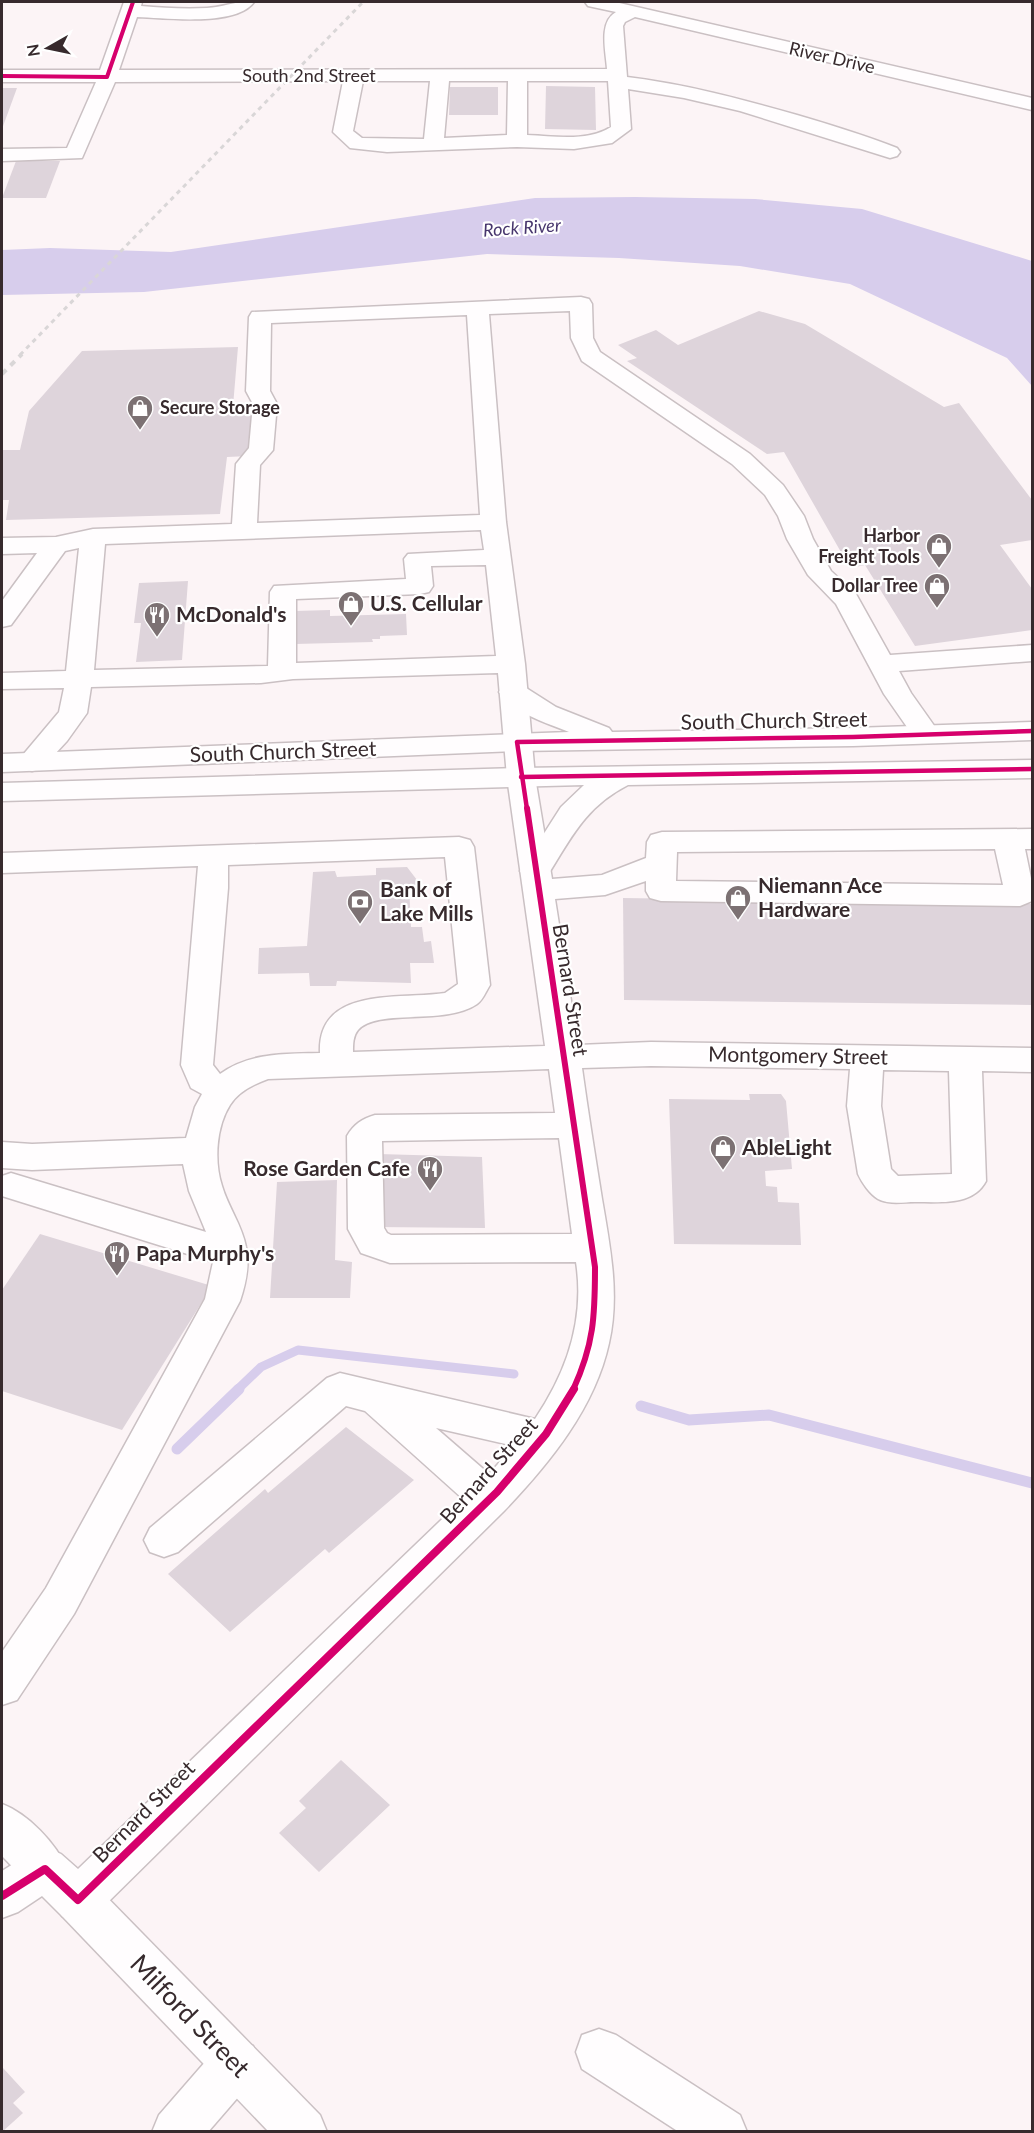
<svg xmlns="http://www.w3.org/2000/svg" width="1034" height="2133" font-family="Lato,sans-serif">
<rect width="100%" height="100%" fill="#fcf4f6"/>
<polygon fill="#d7cdec" points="635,197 755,199 862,209 1032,261 1032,386 1007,358 850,284 740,266 619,258 487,254 144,292 2,295 2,250 50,248 171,252 535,198"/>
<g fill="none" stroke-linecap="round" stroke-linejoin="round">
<polyline stroke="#d7cdec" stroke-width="9" points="237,1390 261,1367 298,1350 514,1374"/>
<g stroke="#d7cdec" stroke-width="11">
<polyline points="641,1406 689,1420 769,1415 1032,1483"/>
<polyline points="177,1449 239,1389"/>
</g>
</g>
<g fill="#ded4db">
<polygon points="546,86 595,87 596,130 545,129"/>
<polygon points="450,87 498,87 498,115 449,115"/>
<polygon points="2,88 17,88 2,129"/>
<polygon points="16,161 60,161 46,198 2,198"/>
<polygon points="759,311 805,324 944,407 959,403 1032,500 1032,540 1000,545 1032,589 1032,630 915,646 865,565 850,568 784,452 767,454 627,361 637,358 618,345 656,330 678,345"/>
<polygon points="238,347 233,406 252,406 249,456 227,457 220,514 6,520 9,500 2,500 2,450 20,450 29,411 82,351"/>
<polygon points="188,581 182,660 136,662 141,623 134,623 139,583"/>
<polygon points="330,610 330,616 406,614 407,635 380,636 380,639 372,639 373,642 295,644 295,611"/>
<polygon points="407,867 417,880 416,885 409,885 411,927 422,927 424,942 431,941 434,963 410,963 411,983 337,981 336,986 310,986 309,973 258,974 259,948 307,946 313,872 335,871 337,877 376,875 376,868"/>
<polygon points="623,898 1032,904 1032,1005 624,1000"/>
<polygon points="749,1094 781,1094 786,1101 792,1169 765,1171 766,1186 777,1187 778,1202 799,1203 801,1245 674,1244 669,1099 750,1100"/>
<polygon points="379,1154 482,1157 485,1228 375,1227"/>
<polygon points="337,1180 335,1260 352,1262 350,1298 270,1298 277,1182"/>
<polygon points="40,1234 212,1286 122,1430 2,1391 2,1290"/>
<polygon points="346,1427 414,1480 329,1553 325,1549 230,1632 168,1574 265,1489 268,1493"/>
<polygon points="341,1760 390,1805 319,1872 279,1833 306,1808 299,1801"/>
<polygon points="3,2068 25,2092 13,2103 23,2113 2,2132"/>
</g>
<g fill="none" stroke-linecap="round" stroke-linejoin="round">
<g stroke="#cac0c3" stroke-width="3">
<g id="minor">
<path d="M124,2H142L141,6C163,8 185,9 207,8C224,7 238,0 254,2C236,27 165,18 137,17L119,70L607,69C606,52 598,22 616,12L588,6L585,2H615L1032,98V110L635,17L625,22L623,26L627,77C685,84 741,99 797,115C831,125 864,135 897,148L900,152L897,156L890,158L740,111L684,98L628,89L631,129L612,143L574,149L517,147L387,152L350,148L333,132L343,81L115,82L82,158L2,161V149L67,148L96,82H2V70H100ZM363,81H430L424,139L362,138L353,131ZM449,81H508L507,135L444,138ZM527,81H608L611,127C587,142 555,136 527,135Z"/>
<path d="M581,297L589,299L592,304L593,338L600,352L750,454L783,485L804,516L813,539L831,571L856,594L890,655L1032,645V661L899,671L911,693L940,734L936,740L926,743L916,740L884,694L836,604L808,575L787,539L778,516L765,495L732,464L582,361L571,338L570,311L489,314L506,522L525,664L535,777L552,879L602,875L646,858L647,842L651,835L662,832L1032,829V849H1025L1032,883V901L1020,906L661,901L650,898L646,891V881L605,895L555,899L578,1045L651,1042L1032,1048V1072L982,1071L986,1181C973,1206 940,1202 915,1202C904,1202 889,1205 878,1199C870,1194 862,1183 858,1174L847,1106L850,1069L651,1066L582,1068C588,1112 595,1155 602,1199C610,1246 620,1295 609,1343C595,1408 549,1464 504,1511L94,1916L78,1922L62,1916L42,1896L18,1912L2,1918V1871L29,1854L45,1847L61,1854L78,1869L463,1499L365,1411L346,1406L178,1552L164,1557L150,1552L144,1540L150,1528L327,1378L340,1373L535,1419C567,1372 585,1319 576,1262L390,1263L361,1253L348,1229L347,1136C354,1124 362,1119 375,1115L555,1113L549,1069L268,1079C254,1084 238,1092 230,1105C216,1127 214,1162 222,1186C228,1207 242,1225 246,1247C250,1265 246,1283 240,1301L74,1614L17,1700L2,1705V1652L46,1588L205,1299L213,1262L2,1196V1176L11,1173L206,1232L189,1191L183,1164L32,1170L2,1168V1142L32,1144L186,1138L195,1107L202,1094L191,1088L181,1065L198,866L2,873V853L459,837L470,840L474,847L490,985C486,991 483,1000 477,1004C445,1026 377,1008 358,1030C353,1036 353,1044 353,1052L545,1046L507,777L498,673L293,679L261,683L91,687L87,713L67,741L42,768L32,771L22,768L18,762L22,756L59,712L64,688L2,689V673L66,671L79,548L65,551L11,625L2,627V601L37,553L2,554V538L56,537L93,529L232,524L236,464L249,448L253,404L246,391L249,317L252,312ZM467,315L480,515L257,523L260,465L273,450L277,404L270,391L271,323ZM481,530L484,550L408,554L404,559L406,579L274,586L270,592L268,666L94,670L105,544ZM486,565L496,656L296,663V599L420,594L429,592L433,586L431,566ZM995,849L1003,885L676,881L677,852ZM445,857L458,984L445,993C402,1000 317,985 320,1053C286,1054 250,1052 220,1074L213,1065L228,888V865ZM883,1070L949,1071L952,1174L898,1176L891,1169L881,1106ZM559,1138L572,1234L391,1235L387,1233L384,1228L382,1141ZM436,1428L514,1446L489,1474Z"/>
<polygon points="599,2029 616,2035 740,2115 747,2132 679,2132 582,2069 576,2052 582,2035"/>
<polygon points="236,2039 253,2046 260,2063 253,2080 208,2132 152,2132 159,2115 219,2046"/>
</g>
</g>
<g stroke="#cac0c3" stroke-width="3">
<g id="major">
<path d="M513,683L523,686L556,707L609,728L612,732L853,728L1032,722V740L853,746L517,751L2,772V754L569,732C546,723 513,713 499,692L503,686Z"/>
<path d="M1032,760V778L628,785C585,807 571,838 546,878L535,881L524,878L520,871L561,807L584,785L2,801V783L521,768Z"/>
<path d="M2,1804C28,1814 56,1843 67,1869L61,1884L45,1891L29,1884L2,1856Z"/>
<polygon points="78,1878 94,1884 320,2115 327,2132 269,2132 62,1916 56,1900 62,1884"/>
</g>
</g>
<use href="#minor" fill="#fffdfe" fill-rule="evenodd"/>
<use href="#major" fill="#fffdfe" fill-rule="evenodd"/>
<polyline stroke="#d9d6d7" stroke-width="3" stroke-dasharray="4.5 4.5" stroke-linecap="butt" points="20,355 363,2"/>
<polyline stroke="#d9d6d7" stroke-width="4" stroke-dasharray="6 6" stroke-linecap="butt" points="2,374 22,354"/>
<g stroke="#fff" stroke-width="6">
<polyline id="cycleway-far3" points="2,76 107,77 133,2"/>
</g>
<g stroke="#fff" stroke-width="8">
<g id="cycleway-far2">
<polyline points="521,777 1032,769"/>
<polyline points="527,809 517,742 853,737 1032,731"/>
</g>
</g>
<g stroke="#fff" stroke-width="10">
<path id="cycleway-far1" d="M527,808L595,1267C595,1316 594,1344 573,1390"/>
</g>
<g stroke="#fff" stroke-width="11">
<polyline id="cycleway" points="2,1896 45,1869 78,1900 497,1492 546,1434 574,1389"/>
</g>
<use href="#cycleway-far3" stroke="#d6006c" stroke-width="4"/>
<use href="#cycleway-far2" stroke="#d6006c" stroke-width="4.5"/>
<use href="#cycleway-far1" stroke="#d6006c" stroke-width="6"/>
<use href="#cycleway" stroke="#d6006c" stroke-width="8"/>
</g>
<defs>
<g id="shop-pin" transform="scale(1.35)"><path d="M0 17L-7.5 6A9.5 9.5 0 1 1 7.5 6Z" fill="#7c7173" stroke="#fff"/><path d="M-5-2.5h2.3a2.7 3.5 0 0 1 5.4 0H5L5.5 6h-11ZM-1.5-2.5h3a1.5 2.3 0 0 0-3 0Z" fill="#fff"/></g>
<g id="restaurant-pin" transform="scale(1.35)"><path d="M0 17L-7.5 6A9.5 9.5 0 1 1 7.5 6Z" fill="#7c7173" stroke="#fff"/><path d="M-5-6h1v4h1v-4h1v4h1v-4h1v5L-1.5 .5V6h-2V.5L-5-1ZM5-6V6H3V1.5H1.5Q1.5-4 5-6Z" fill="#fff"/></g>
<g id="bank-pin" transform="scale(1.35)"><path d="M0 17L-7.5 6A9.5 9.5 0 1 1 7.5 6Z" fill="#7c7173" stroke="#fff"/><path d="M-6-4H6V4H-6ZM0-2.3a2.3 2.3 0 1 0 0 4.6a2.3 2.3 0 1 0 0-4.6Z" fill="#fff"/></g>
</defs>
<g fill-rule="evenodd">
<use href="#shop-pin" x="140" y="408"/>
<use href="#shop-pin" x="939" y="546"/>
<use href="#shop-pin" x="937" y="586"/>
<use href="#shop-pin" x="351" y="604"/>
<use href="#restaurant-pin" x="157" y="615"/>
<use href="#shop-pin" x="738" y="898"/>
<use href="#bank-pin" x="360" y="902"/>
<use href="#shop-pin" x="723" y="1148"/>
<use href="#restaurant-pin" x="430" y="1169"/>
<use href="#restaurant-pin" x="117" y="1254"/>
</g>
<g text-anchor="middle" stroke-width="4.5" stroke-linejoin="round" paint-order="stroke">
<g font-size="18" fill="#372a2d" stroke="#fff">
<text transform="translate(832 58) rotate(13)" y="6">River Drive</text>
<text x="309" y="82">South 2nd Street</text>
</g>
<g font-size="18" font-style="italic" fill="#47366d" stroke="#fff">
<text transform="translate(522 228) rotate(-4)" y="6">Rock River</text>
</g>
<g font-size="18" font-weight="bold" fill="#372a2d" stroke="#fff" text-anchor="end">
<text x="160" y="414" text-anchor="start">Secure Storage</text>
<text x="920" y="542">Harbor<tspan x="920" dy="21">Freight Tools</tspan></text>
<text x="918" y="592">Dollar Tree</text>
</g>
<g font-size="21" font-weight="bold" fill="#372a2d" stroke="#fff" text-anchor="start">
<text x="370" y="611">U.S. Cellular</text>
<text x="176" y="622">McDonald's</text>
<text x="758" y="893">Niemann Ace<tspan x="758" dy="24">Hardware</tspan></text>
<text x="380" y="897">Bank of<tspan x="380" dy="24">Lake Mills</tspan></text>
<text x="742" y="1155">AbleLight</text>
<text x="410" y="1176" text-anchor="end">Rose Garden Cafe</text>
<text x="136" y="1261">Papa Murphy's</text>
</g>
<g font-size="21" fill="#372a2d" stroke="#fff">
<text transform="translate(774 721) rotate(-1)" y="7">South Church Street</text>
<text transform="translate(283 752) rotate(-2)" y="7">South Church Street</text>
<text transform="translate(570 990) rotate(81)" y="7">Bernard Street</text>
<text transform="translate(798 1056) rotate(1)" y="7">Montgomery Street</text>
<text transform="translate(489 1471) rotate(-48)" y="7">Bernard Street</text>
<text transform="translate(144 1812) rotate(-45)" y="7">Bernard Street</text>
</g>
<g font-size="26" fill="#372a2d" stroke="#fff">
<text transform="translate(190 2016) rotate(46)" y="9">Milford Street</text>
</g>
</g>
<rect width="1034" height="2133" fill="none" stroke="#372a2d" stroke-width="6"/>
<g transform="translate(48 48) rotate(261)" stroke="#ffffff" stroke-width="4.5" paint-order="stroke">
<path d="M0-4.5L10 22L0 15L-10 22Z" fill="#372a2d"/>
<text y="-9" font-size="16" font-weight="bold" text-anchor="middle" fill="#372a2d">N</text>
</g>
</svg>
